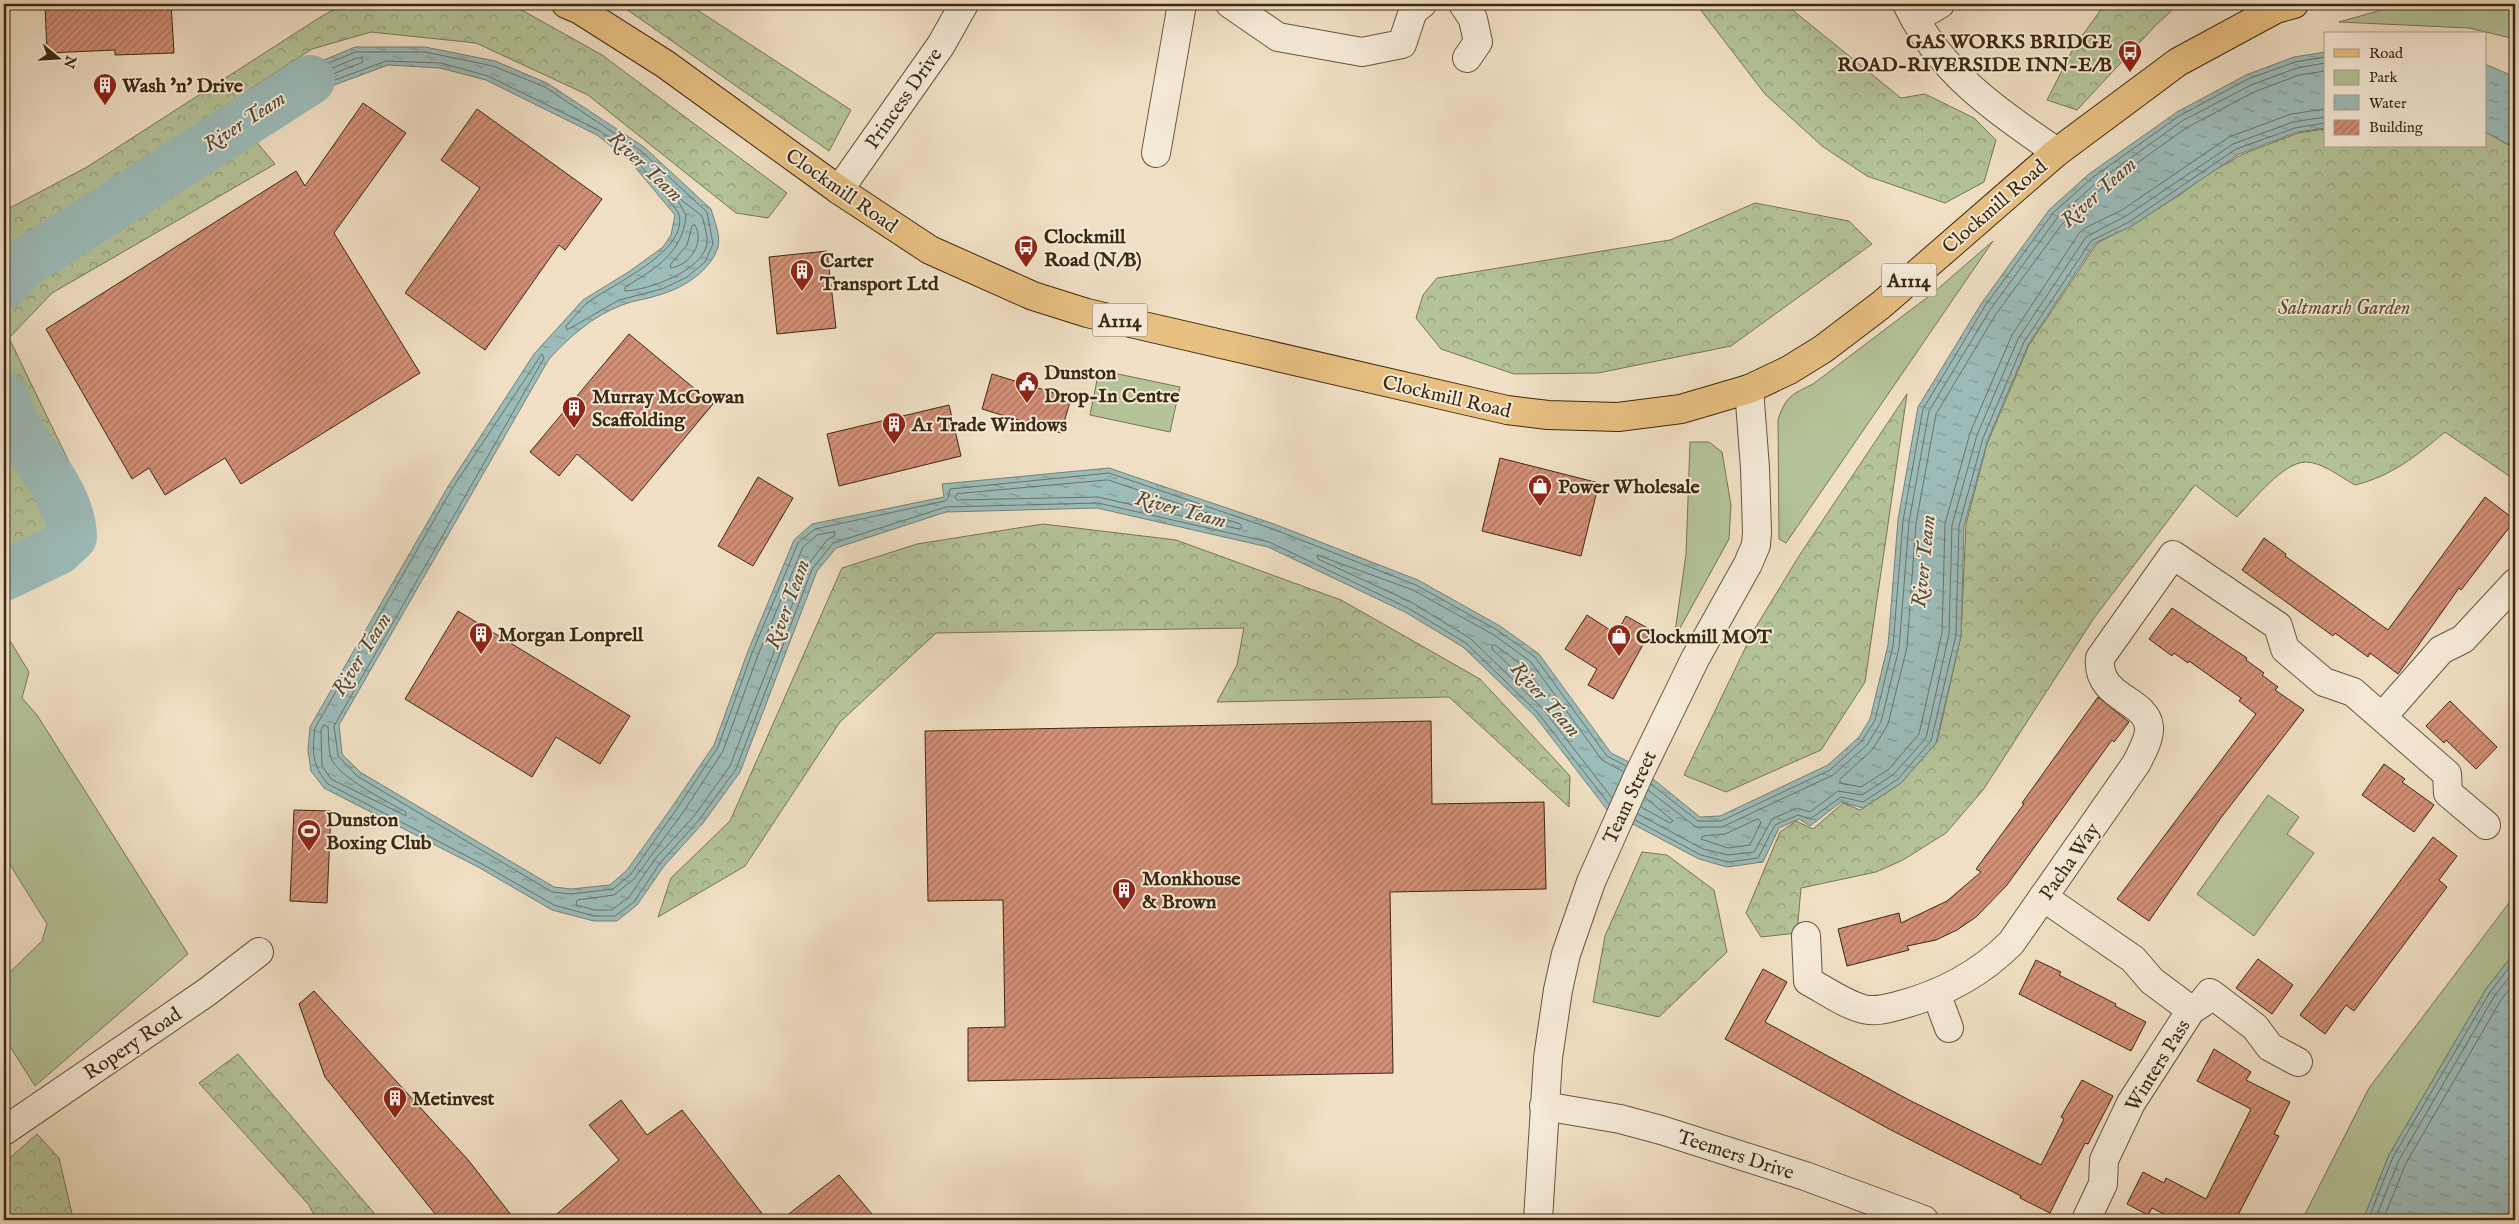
<svg xmlns="http://www.w3.org/2000/svg" width="2519" height="1224" font-family="'IM FELL English',serif">
<defs>
<pattern id="forest-crowns" width="20" height="18" patternUnits="userSpaceOnUse" patternTransform="scale(1.25)"><rect width="20" height="18" fill="#b4c398"/><path d="M2 6a3 3 0 1 1 6 0M12 15a3 3 0 1 1 6 0" fill="none" stroke="#949e7b"/></pattern>
<pattern id="water-ripples" width="26" height="14" patternUnits="userSpaceOnUse" patternTransform="scale(1.25)"><rect width="26" height="14" fill="#9cbcba"/><path d="M2 4q2-2 4 0t4 0M15 11q2-2 4 0t4 0" fill="none" stroke="#809996"/></pattern>
<pattern id="building-hatch" width="6" height="6" patternUnits="userSpaceOnUse" patternTransform="scale(1.25)"><rect width="6" height="6" fill="#d28f77"/><path d="M-1 1l2-2M0 6l6-6M5 7l2-2" fill="none" stroke="#ac7560"/></pattern>
</defs>
<rect width="100%" height="100%" fill="#f1e0c5"/>
<filter id="stains"><feTurbulence type="fractalNoise" baseFrequency=".004" numOctaves="4"/><feColorMatrix values="0 0 0 0 .2 0 0 0 0 .09 0 0 0 0 .02 0 0 0 .5 -.17"/></filter>
<radialGradient id="worn" r=".72"><stop offset=".6" stop-color="#630" stop-opacity="0"/><stop offset="1" stop-color="#630" stop-opacity=".3"/></radialGradient>
<g fill="#b4c398" stroke="#787654">
<polygon points="2403,4 2515,4 2515,39 2469,28 2339,22"/>
<path d="M1993,241L1786,543L1779,539L1778,420C1785,397 1792,394 1813,384L1933,293Z"/>
<polygon points="1099,370 1180,387 1170,432 1090,415"/>
<polygon points="1690,442 1709,442 1722,452 1731,505 1729,539 1674,639 1686,554"/>
<polygon points="4,631 29,672 22,698 37,715 188,954 35,1086 4,1037 4,978 42,941 47,924 4,855"/>
<polygon points="2268,795 2299,817 2287,834 2314,853 2254,936 2197,894"/>
<polygon points="2515,895 2515,952 2486,989 2389,1155 2363,1220 2302,1220 2369,1088"/>
</g>
<g fill="url(#forest-crowns)" stroke="#787654">
<polygon points="345,4 511,4 602,55 787,193 768,218 736,213 588,95 476,43 371,32 312,49 250,89 228,108 275,164 52,293 9,338 70,464 56,535 23,593 4,561 4,211 87,167 322,16"/>
<polygon points="619,4 688,4 851,110 829,151"/>
<polygon points="1696,4 1785,4 1901,98 1925,94 1974,118 1996,140 1984,182 1945,203 1867,176 1822,146 1765,94"/>
<polygon points="2105,4 2179,4 2156,25 2077,110 2047,100 2074,47"/>
<path d="M2325,129V146H2485V131L2515,149V480L2445,432C2416,456 2392,476 2355,485C2342,478 2322,462 2306,462C2283,462 2253,501 2237,517L2195,485L2094,618L1983,790L1946,833L1903,860L1876,872L1801,888L1797,933L1761,937L1746,913L1780,832L1796,821L1813,829L1843,803L1860,810L1901,783L1937,742L1961,636L1966,524L1987,444L2029,345L2097,243L2130,226L2181,194L2206,175L2243,154L2298,133Z"/>
<polygon points="1755,203 1849,221 1872,244 1731,346 1598,373 1514,374 1441,349 1416,318 1423,295 1437,278 1670,240"/>
<polygon points="1907,394 1865,682 1821,750 1726,792 1684,775 1754,630 1799,556"/>
<polygon points="1043,524 1176,540 1341,600 1480,679 1570,776 1569,807 1449,697 1217,702 1237,665 1244,628 936,633 840,722 745,866 658,917 671,878 730,821 842,568 917,544"/>
<polygon points="1642,852 1667,855 1714,890 1727,952 1659,1017 1593,1002 1605,936"/>
<polygon points="238,1054 380,1220 317,1220 308,1204 199,1083"/>
<polygon points="37,1134 59,1158 73,1218 71,1220 4,1220 4,1163"/>
</g>
<g fill="url(#water-ripples)" stroke="#768176">
<path d="M355,47H425L495,61L547,83L644,147L711,209C714,219 721,237 718,247C711,270 685,287 662,294C649,299 634,300 622,305C593,316 569,337 549,359L339,725L342,754L360,772L554,887L571,889L610,885L627,870L672,807L714,745L748,651L794,540L812,524L944,497L942,484L1109,468L1274,524L1418,580L1500,626L1539,654L1611,753L1637,766L1700,817L1720,816L1828,765L1859,737L1870,719L1888,645L1898,520L1918,407L1981,304L2049,210L2089,174L2177,112L2246,75L2294,57L2325,52V128L2297,132L2239,154L2132,226L2095,243L2028,345L1988,439L1964,526L1961,636L1936,743L1901,783L1863,808L1841,802L1810,826L1799,819L1779,828L1763,862L1727,867L1699,859L1608,811L1535,716L1463,647L1405,612L1268,547L1097,508L946,512L836,548L817,571L740,772L703,823L664,866L637,905L617,921H594L552,910L480,868L324,788L311,771L308,750L310,727L449,485L534,354L583,300L630,271L663,247L671,235L675,215L629,160L597,135L486,80L440,68L388,65L321,90L259,125L246,105L310,66Z"/>
<polygon points="2485,64 2515,77 2515,148 2485,132"/>
<polygon points="2515,952 2515,1220 2363,1220 2389,1155 2486,989"/>
</g>
<g fill="none" stroke-linecap="round" stroke-linejoin="round">
<g stroke="#6c7266" stroke-width="1">
<path d="M356,52H425L493,66L545,87L641,151L707,212L713,244L705,262L687,277L662,289L619,300L567,330L566,326C573,319 579,310 587,303C610,285 693,250 678,212L633,156L600,131L488,76L441,63L386,61L319,86L262,118L254,109L255,105L312,70Z"/>
<polygon points="357,58 362,58 363,62 328,76 325,75 326,71"/>
<polyline points="2325,71 2299,75 2254,92 2186,128 2101,189 2063,223 1996,314 1936,414 1916,523 1907,647 1888,724 1873,749 1840,779 1840,783 1861,787 1889,769 1919,734 1942,633 1945,524 1970,433 2012,335 2080,232 2087,227 2122,210 2229,137 2291,114 2325,109"/>
<path d="M679,198L702,216C704,224 708,236 707,244C702,271 649,290 625,291V287C655,269 683,253 686,215L678,201Z"/>
<path d="M695,225C705,243 690,265 671,268L670,265L687,245L692,226Z"/>
<polygon points="1108,480 1240,524 1242,527 1239,529 1098,497 957,500 955,498 957,494"/>
<polygon points="835,532 835,535 827,540 807,566 730,766 694,816 655,859 629,897 612,910 595,910 576,905 577,900 614,895 634,879 682,814 723,751 758,655 803,547 817,535"/>
<polygon points="1495,645 1525,667 1541,689 1540,692 1537,692 1492,649 1492,646"/>
<path d="M324,725L328,727C329,736 328,748 331,758C338,777 388,802 406,812V816L331,779L322,766L321,731Z"/>
<polyline points="1651,784 1698,821 1721,821 1830,770 1862,741 1875,720 1893,646 1903,521 1923,409 1985,306 2053,213 2092,178 2179,116 2248,79 2295,62 2325,57"/>
<polyline points="1648,790 1696,827 1722,827 1833,775 1867,745 1881,722 1899,648 1909,522 1929,411 1990,310 2057,218 2096,183 2182,121 2251,85 2297,68 2325,63"/>
<polyline points="1612,798 1543,709 1471,639 1411,602 1318,559 1317,555 1413,590 1494,635 1531,662 1602,760 1624,772"/>
<path d="M1609,804L1538,713L1466,643L1408,608L1269,542L1098,503L946,507L833,543L812,569L736,769L699,820L660,863L634,902L615,916H594L554,905L482,864L328,784C312,766 312,751 315,728L453,487L542,354L544,358L334,726L338,756L357,776L552,892L571,894L613,889L631,874L676,810L718,747L752,653L798,543L815,529L945,501L948,498L950,489L1109,473L1273,529L1416,585L1497,630L1535,657L1607,756L1626,766"/>
<polyline points="1641,807 1670,823 1673,821 1645,797"/>
<polyline points="1638,814 1703,849 1728,855 1754,852 1772,819 1797,808 1810,812 1838,791 1862,795 1894,774 1926,738 1949,634 1952,525 1977,435 2018,339 2086,237 2126,216 2233,144 2293,122 2325,117"/>
<polygon points="1758,819 1761,822 1750,845 1728,848 1701,839 1703,836 1725,834"/>
<polyline points="1635,820 1701,855 1728,862 1758,858 1775,825 1798,815 1810,819 1841,797 1863,802 1898,779 1931,741 1956,635 1959,526 1983,438 2024,342 2091,241 2129,222 2236,149 2295,128 2325,123"/>
<polyline points="2368,1220 2393,1157 2490,992 2515,960"/>
<polyline points="2375,1220 2399,1160 2495,995 2515,970"/>
<polyline points="2383,1220 2406,1163 2501,1000 2515,982"/>
</g>
<g stroke="#9cbcba" stroke-width="50">
<polyline points="4,285 23,264 310,80"/>
<path d="M4,396C6,403 8,412 11,418C31,457 71,492 72,537L58,550L4,576"/>
</g>
</g>
<g fill="url(#building-hatch)" stroke="#3c2811">
<polygon points="171,4 174,53 115,55 115,50 47,53 45,5"/>
<polygon points="363,103 406,133 334,233 420,373 241,484 225,458 165,495 149,468 132,479 46,329 296,171 305,186"/>
<polygon points="477,109 602,199 565,250 559,245 485,350 405,293 480,188 441,160"/>
<polygon points="827,251 836,328 777,334 769,257"/>
<polygon points="629,334 713,404 632,501 577,454 559,476 530,452"/>
<polygon points="992,374 1071,398 1061,433 982,409"/>
<polygon points="949,405 961,456 839,486 827,434"/>
<polygon points="1500,458 1599,483 1581,556 1482,531"/>
<polygon points="758,477 793,498 753,566 718,546"/>
<polygon points="2485,497 2515,520 2461,590 2459,588 2398,674 2370,653 2368,657 2335,633 2333,636 2242,570 2264,538 2286,554 2285,556 2388,630"/>
<polygon points="2172,608 2247,658 2246,660 2264,673 2262,675 2278,687 2275,690 2304,710 2220,819 2149,921 2117,899 2256,714 2239,701 2241,698 2189,661 2188,663 2174,653 2172,656 2149,639"/>
<polygon points="458,611 630,716 600,764 556,737 532,777 405,699"/>
<polygon points="1587,615 1616,634 1626,616 1651,630 1613,699 1588,685 1597,669 1565,649"/>
<polygon points="2098,697 2129,722 2114,742 2112,740 2007,885 1976,917 1957,930 1936,940 1907,946 1909,950 1847,966 1838,929 1899,913 1901,923 1947,901 1981,872 1976,869 2024,804 2022,803"/>
<polygon points="2450,701 2497,747 2476,769 2446,740 2444,743 2426,726"/>
<polygon points="1431,721 1432,804 1544,802 1546,889 1390,892 1393,1073 968,1081 968,1028 1005,1027 1003,900 928,901 925,731"/>
<polygon points="2384,764 2405,779 2402,782 2434,805 2414,832 2362,795"/>
<polygon points="294,810 331,811 327,903 290,901"/>
<polygon points="2433,837 2457,856 2439,880 2447,887 2354,1011 2346,1005 2325,1034 2300,1015"/>
<polygon points="2258,959 2293,985 2272,1014 2236,988"/>
<polygon points="2036,960 2061,972 2059,975 2116,1004 2115,1006 2146,1022 2131,1051 2019,994"/>
<polygon points="1763,969 1787,982 1765,1022 1909,1100 2041,1165 2064,1119 2061,1117 2082,1080 2113,1096 2088,1144 2085,1143 2050,1213 2020,1198 2021,1196 1889,1129 1725,1039"/>
<polygon points="314,991 469,1161 515,1220 440,1220 325,1077 299,1004"/>
<polygon points="2214,1049 2251,1072 2246,1080 2290,1102 2274,1134 2279,1136 2238,1215 2248,1220 2176,1220 2152,1208 2148,1215 2127,1204 2143,1172 2164,1183 2166,1178 2206,1199 2251,1109 2197,1081"/>
<polygon points="621,1100 647,1135 682,1110 767,1220 550,1220 619,1160 589,1125"/>
<polygon points="839,1175 877,1220 781,1220"/>
</g>
<g fill="none" stroke-linecap="round" stroke-linejoin="round">
<g stroke="#69563e" stroke-width="30">
<g id="minor">
<polyline points="1230,4 1278,37 1362,52 1402,44 1413,11 1422,4"/>
<polyline points="1463,4 1473,19 1478,42 1467,58"/>
<path d="M1907,4C1939,71 1996,111 2057,152"/>
<polyline points="1915,19 1940,4"/>
<polyline points="1156,153 1182,4"/>
<polyline points="839,190 941,45 964,4"/>
<polyline points="2383,716 2441,650 2463,639 2515,583"/>
<polyline points="2043,897 2133,959 2152,981 2191,1010"/>
<path d="M1806,936L1808,981C1825,990 1844,1004 1863,1009C1874,1012 1886,1009 1897,1006C1940,995 1979,975 2011,943L2136,764C2141,754 2150,739 2149,727C2147,699 2096,699 2100,658L2173,555L2278,626L2285,649L2324,682L2353,692L2447,774L2448,793L2486,825"/>
<polyline points="1936,993 1949,1028"/>
<polyline points="1544,1106 1620,1119 1661,1130 1805,1176 1924,1220"/>
<polyline points="4,1131 207,992 259,952"/>
<polyline points="2086,1220 2103,1184 2104,1160 2131,1103 2191,1010 2202,1003 2210,993 2255,1027 2270,1047 2298,1062"/>
</g>
</g>
<g stroke="#69563e" stroke-width="30">
<polyline id="tertiary" points="1538,1220 1548,1058 1558,990 1566,954 1591,882 1639,774 1695,659 1748,564 1756,545 1757,532 1755,468 1749,389"/>
</g>
<g stroke="#3c2811" stroke-width="30">
<polyline id="primary" points="566,4 580,10 665,64 839,190 930,250 1033,296 1087,313 1507,410 1548,415 1618,417 1681,409 1749,389 1789,370 1823,349 1881,305 2057,152 2178,62 2276,9 2294,4"/>
</g>
<use href="#minor" stroke="#f6ebd9" stroke-width="28"/>
<use href="#tertiary" stroke="#f6ebd9" stroke-width="28"/>
<use href="#primary" stroke="#e8c082" stroke-width="28"/>
</g>
<defs>
<g id="bus-pin" transform="scale(1.25)"><path d="M0 17L-7.5 6A9.5 9.5 0 1 1 7.5 6Z" fill="#8f2418" stroke="#f6ebd9"/><path d="M-5-6H5V4H4V6H2V4H-2V6H-4V4H-5ZM-3.5-4V0h7V-4ZM-3.5 1.2v1.5H-2V1.2ZM2 1.2v1.5H3.5V1.2Z" fill="#fff"/></g>
<g id="building-pin" transform="scale(1.25)"><path d="M0 17L-7.5 6A9.5 9.5 0 1 1 7.5 6Z" fill="#8f2418" stroke="#f6ebd9"/><path d="M-4-6H4V6H1V3H-1V6H-4ZM-2.5-4.3h1.7v1.8h-1.7ZM.8-4.3h1.7v1.8H.8ZM-2.5-1h1.7V.8h-1.7ZM.8-1h1.7V.8H.8Z" fill="#fff"/></g>
<g id="civic-pin" transform="scale(1.25)"><path d="M0 17L-7.5 6A9.5 9.5 0 1 1 7.5 6Z" fill="#8f2418" stroke="#f6ebd9"/><path d="M-.6-6.5H3V-4.5H.6V-3L4-1V1h2V6H-6V1h2V-1L-.6-3ZM-1.2 2.5V6h2.4V2.5Z" fill="#fff"/></g>
<g id="shop-pin" transform="scale(1.25)"><path d="M0 17L-7.5 6A9.5 9.5 0 1 1 7.5 6Z" fill="#8f2418" stroke="#f6ebd9"/><path d="M-5-2.5h2.3a2.7 3.5 0 0 1 5.4 0H5L5.5 6h-11ZM-1.5-2.5h3a1.5 2.3 0 0 0-3 0Z" fill="#fff"/></g>
<g id="stadium-pin" transform="scale(1.25)"><path d="M0 17L-7.5 6A9.5 9.5 0 1 1 7.5 6Z" fill="#8f2418" stroke="#f6ebd9"/><path d="M0-5a6.5 5 0 1 0 0 10a6.5 5 0 1 0 0-10ZM-3.5-1.8h7v3.6h-7Z" fill="#fff"/></g>
</defs>
<g fill-rule="evenodd">
<use href="#bus-pin" x="2130" y="52"/>
<use href="#building-pin" x="105" y="85"/>
<use href="#bus-pin" x="1026" y="247"/>
<use href="#building-pin" x="802" y="271"/>
<use href="#civic-pin" x="1027" y="383"/>
<use href="#building-pin" x="574" y="408"/>
<use href="#building-pin" x="894" y="424"/>
<use href="#shop-pin" x="1540" y="486"/>
<use href="#building-pin" x="481" y="634"/>
<use href="#shop-pin" x="1619" y="636"/>
<use href="#stadium-pin" x="309" y="831"/>
<use href="#building-pin" x="1124" y="890"/>
<use href="#building-pin" x="395" y="1098"/>
</g>
<g text-anchor="middle" stroke-width="4" stroke-linejoin="round" paint-order="stroke">
<g fill="#f6ebd9" stroke="#74624d" stroke-width="1">
<rect x="1881.5" y="263.5" width="55" height="33" rx="4"/>
<rect x="1092.5" y="303.5" width="55" height="33" rx="4"/>
</g>
<g font-size="19" font-weight="bold" fill="#3c2811">
<text x="1909" y="287">A1114</text>
<text x="1120" y="327">A1114</text>
</g>
<g font-size="20" font-weight="bold" fill="#3c2811" stroke="#f6ebd9" text-anchor="start">
<text x="2112" y="48" text-anchor="end">GAS WORKS BRIDGE<tspan x="2112" dy="23">ROAD-RIVERSIDE INN-E/B</tspan></text>
<text x="122" y="92">Wash 'n' Drive</text>
<text x="1044" y="243">Clockmill<tspan x="1044" dy="23">Road (N/B)</tspan></text>
<text x="820" y="267">Carter<tspan x="820" dy="23">Transport Ltd</tspan></text>
<text x="1044" y="379">Dunston<tspan x="1044" dy="23">Drop-In Centre</tspan></text>
<text x="592" y="403">Murray McGowan<tspan x="592" dy="23">Scaffolding</tspan></text>
<text x="912" y="431">A1 Trade Windows</text>
<text x="1558" y="493">Power Wholesale</text>
<text x="498" y="641">Morgan Lonprell</text>
<text x="1636" y="643">Clockmill MOT</text>
<text x="326" y="826">Dunston<tspan x="326" dy="23">Boxing Club</tspan></text>
<text x="1142" y="885">Monkhouse<tspan x="1142" dy="23">&amp; Brown</tspan></text>
<text x="412" y="1105">Metinvest</text>
</g>
<g font-size="20" fill="#3c2811" stroke="#f6ebd9">
<text transform="translate(903 98) rotate(-55)" y="7">Princess Drive</text>
<text transform="translate(842 190) rotate(35)" y="7">Clockmill Road</text>
<text transform="translate(1994 206) rotate(-41)" y="7">Clockmill Road</text>
<text transform="translate(1447 396) rotate(13)" y="7">Clockmill Road</text>
<text transform="translate(1629 797) rotate(-65)" y="7">Team Street</text>
<text transform="translate(2069 861) rotate(-55)" y="7">Pacha Way</text>
<text transform="translate(132 1043) rotate(-34)" y="7">Ropery Road</text>
<text transform="translate(2157 1065) rotate(-58)" y="7">Winters Pass</text>
<text transform="translate(1736 1154) rotate(18)" y="7">Teemers Drive</text>
</g>
<g font-size="20" font-style="italic" fill="#5a4f33" stroke="#f6ebd9">
<text x="2344" y="314">Saltmarsh Garden</text>
</g>
<g font-size="21" font-style="italic" fill="#544d3b" stroke="#f6ebd9">
<text transform="translate(244 121) rotate(-33)" y="7">River Team</text>
<text transform="translate(646 166) rotate(43)" y="7">River Team</text>
<text transform="translate(2098 192) rotate(-42)" y="7">River Team</text>
<text transform="translate(1181 509) rotate(15)" y="7">River Team</text>
<text transform="translate(1923 561) rotate(-84)" y="7">River Team</text>
<text transform="translate(787 604) rotate(-70)" y="7">River Team</text>
<text transform="translate(361 654) rotate(-58)" y="7">River Team</text>
<text transform="translate(1546 699) rotate(48)" y="7">River Team</text>
</g>
</g>
<rect width="2519" height="1224" fill="none" stroke="#f1e0c5" stroke-width="20"/>
<rect x="5" y="5" width="2509" height="1214" fill="none" stroke="#3c2811" stroke-width="2.5"/>
<rect x="10" y="10" width="2499" height="1204" fill="none" stroke="#3c2811"/>
<rect x="2324" y="32" width="162" height="115" fill="#f6ebd9" stroke="#ac9d89"/>
<rect x="2334" y="49" width="25" height="8" fill="#e8c082" stroke="#ac9d89"/>
<text x="2369" y="58" font-size="15" fill="#3c2811">Road</text>
<rect x="2334" y="70" width="25" height="15" fill="#b4c398" stroke="#ac9d89"/>
<text x="2369" y="82" font-size="15" fill="#3c2811">Park</text>
<rect x="2334" y="95" width="25" height="15" fill="url(#water-ripples)" stroke="#ac9d89"/>
<text x="2369" y="108" font-size="15" fill="#3c2811">Water</text>
<rect x="2334" y="120" width="25" height="15" fill="url(#building-hatch)" stroke="#ac9d89"/>
<text x="2369" y="132" font-size="15" fill="#3c2811">Building</text>
<g transform="translate(58 58) rotate(108)" stroke="#f6ebd9" stroke-width="4" paint-order="stroke">
<path d="M0-4L9 19L0 12L-9 19Z" fill="#3c2811"/>
<text y="-8" font-size="14" font-weight="bold" text-anchor="middle" fill="#3c2811">N</text>
</g>
<rect width="100%" height="100%" filter="url(#stains)"/>
<rect width="100%" height="100%" fill="url(#worn)"/>
</svg>
